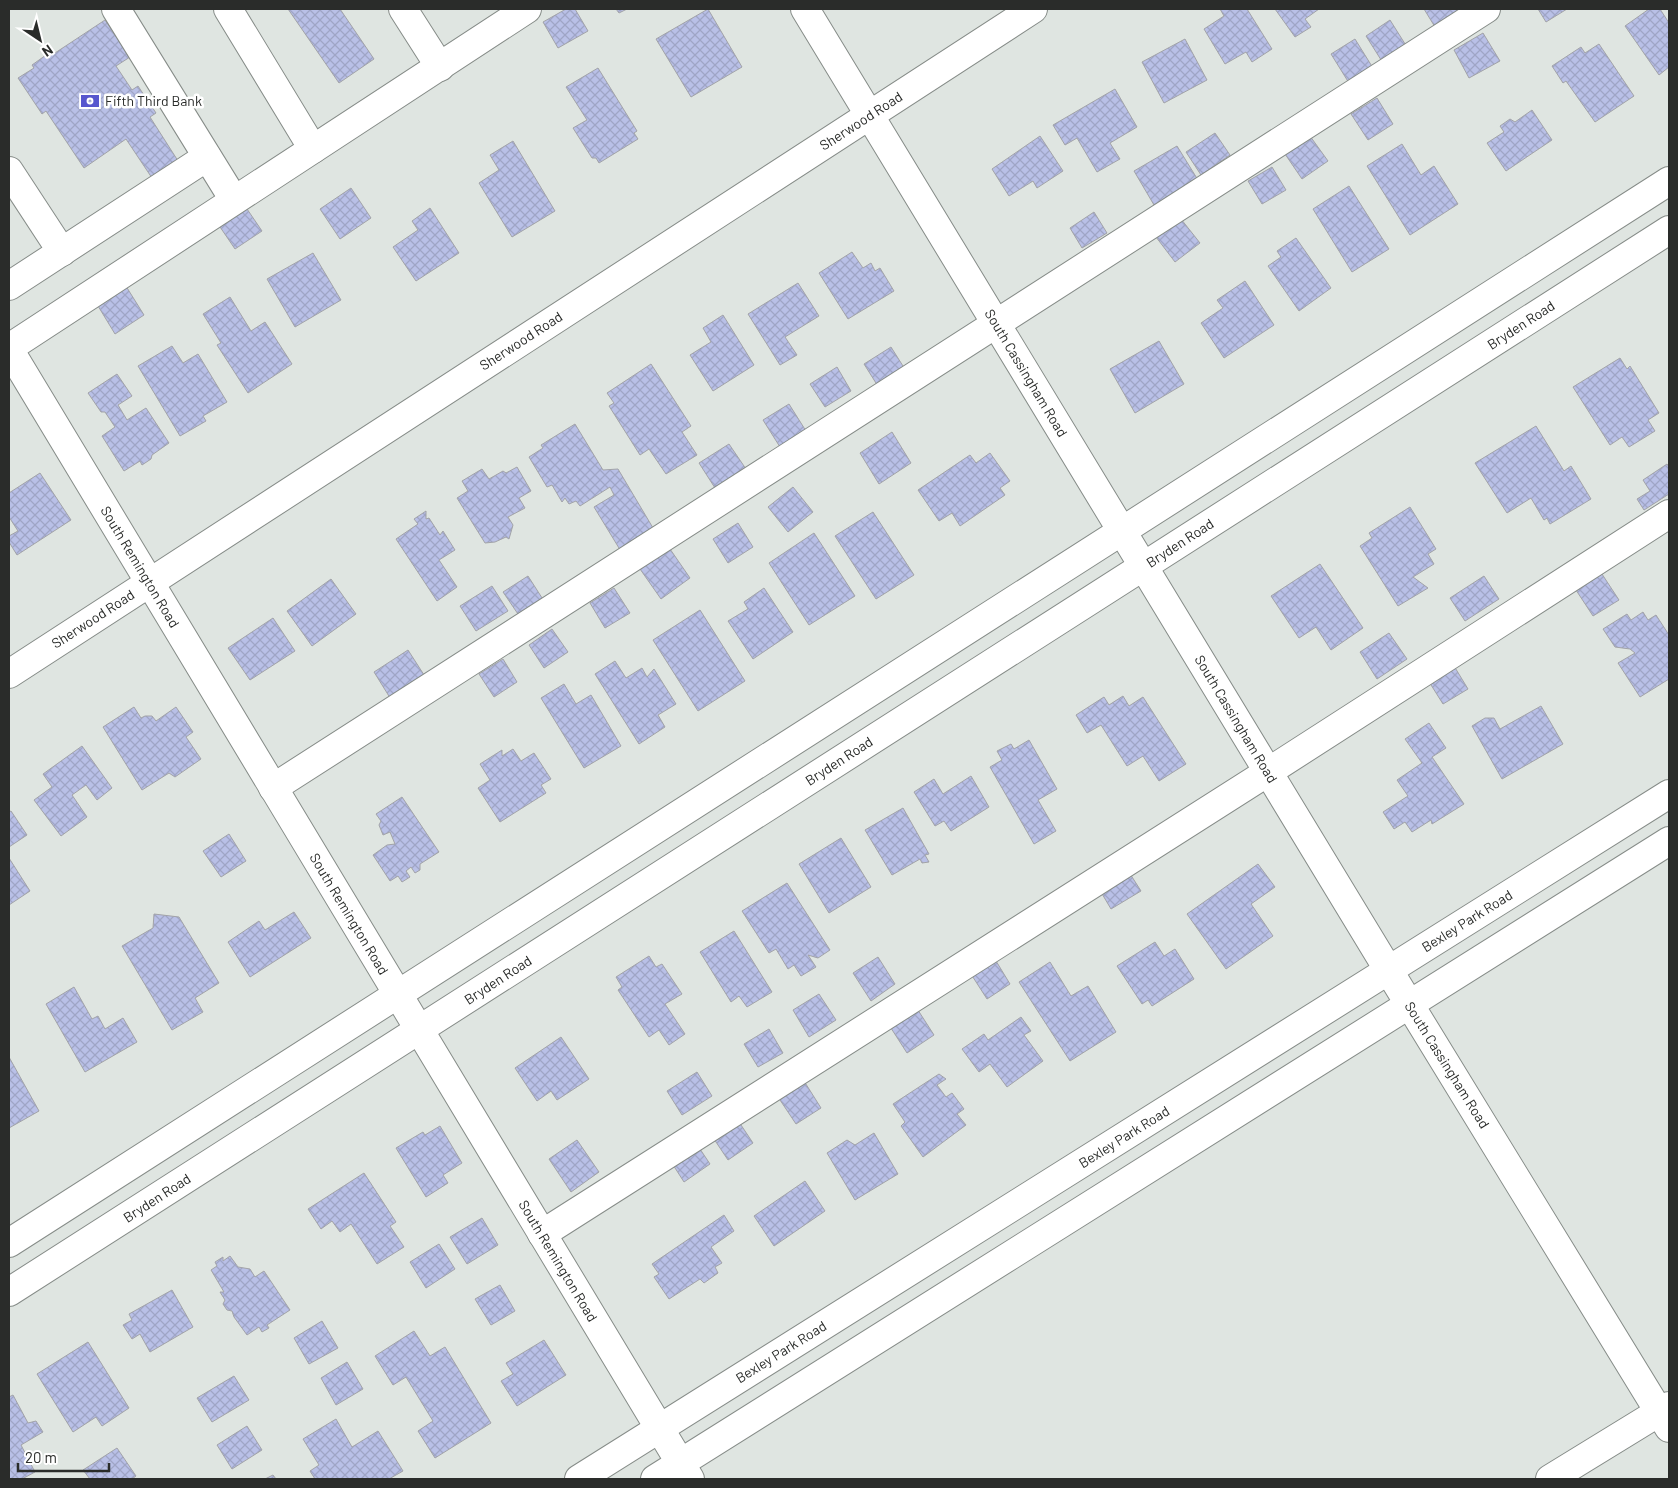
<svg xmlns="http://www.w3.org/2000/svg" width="1678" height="1488" font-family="Barlow,sans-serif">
<defs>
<pattern id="building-cross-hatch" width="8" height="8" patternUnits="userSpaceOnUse" patternTransform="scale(1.25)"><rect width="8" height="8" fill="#b9c0e7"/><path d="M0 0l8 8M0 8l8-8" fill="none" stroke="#9fa5c6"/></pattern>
</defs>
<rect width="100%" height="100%" fill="#dfe5e1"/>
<g fill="url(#building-cross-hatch)" stroke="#a2a3a8">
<polygon points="288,9 340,9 374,59 339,83"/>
<polygon points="566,9 575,9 588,31 558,48 543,22"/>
<polygon points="616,9 627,9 619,13"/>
<polygon points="708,9 742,67 691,97 656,39"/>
<polygon points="1220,9 1247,9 1272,49 1252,62 1246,52 1225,64 1204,29 1224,16"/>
<polygon points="1275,9 1319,9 1305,19 1311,27 1295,37"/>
<polygon points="1424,9 1461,9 1435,27"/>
<polygon points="1538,9 1567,9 1546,22"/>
<polygon points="1649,9 1660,9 1669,23 1669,67 1659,75 1625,26"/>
<polygon points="105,20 130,57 116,66 132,90 138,86 156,113 150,117 180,164 154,181 126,139 84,168 46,111 42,114 18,78 34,68 32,65 53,50 55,53"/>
<polygon points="1390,20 1407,47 1383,63 1366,36"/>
<polygon points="1483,33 1500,61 1469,78 1454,50"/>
<polygon points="1185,39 1207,80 1164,103 1142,62"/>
<polygon points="1355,39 1373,68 1349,83 1331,54"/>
<polygon points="1599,44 1634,96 1595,122 1566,81 1563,83 1552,66 1581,47 1585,53"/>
<polygon points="598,68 637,131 634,133 638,139 599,163 596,158 592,158 573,128 587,120 566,87"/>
<polygon points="1115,89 1137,127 1110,143 1120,159 1097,172 1077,138 1065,145 1053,125"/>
<polygon points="1377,98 1393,124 1368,140 1351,114"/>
<polygon points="1532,110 1552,140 1506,171 1487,143 1504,132 1500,126 1510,119 1515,122"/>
<polygon points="1215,133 1230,155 1201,175 1186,152"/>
<polygon points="1040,136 1063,171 1037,188 1033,181 1009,196 992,169"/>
<polygon points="1310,136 1328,161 1302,179 1285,154"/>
<polygon points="513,141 555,211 512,237 479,183 499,170 490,155"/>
<polygon points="1402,144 1421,175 1434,166 1458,204 1410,235 1367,166"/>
<polygon points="1177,146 1198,180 1154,205 1134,171"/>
<polygon points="1272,167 1286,190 1262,204 1248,181"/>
<polygon points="1349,186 1389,249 1352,272 1313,209"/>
<polygon points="351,188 371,218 340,239 320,209"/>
<polygon points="245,206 262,231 235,249 218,224"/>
<polygon points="430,208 459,253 416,281 393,247 418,230 412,221"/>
<polygon points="1094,212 1107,233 1082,248 1070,228"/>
<polygon points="1181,219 1200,243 1175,262 1156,237"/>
<polygon points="1296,238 1331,288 1299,311 1268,266 1281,257 1277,251"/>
<polygon points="852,252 863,268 871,263 875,271 880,268 894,291 848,319 819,273"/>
<polygon points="313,253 341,300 295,327 267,279"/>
<polygon points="1245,281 1274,325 1224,358 1201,323 1223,308 1217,300"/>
<polygon points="124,283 144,315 115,334 95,301"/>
<polygon points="798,283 819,316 785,337 797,355 780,365 748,314"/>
<polygon points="230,297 251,331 265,322 292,364 248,393 217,345 221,343 203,314"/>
<polygon points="723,315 754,365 713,391 690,355 711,342 703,328"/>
<polygon points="1159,341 1184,384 1135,413 1110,369"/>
<polygon points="172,346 183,363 198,354 227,402 203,416 206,421 180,436 138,366"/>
<polygon points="891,347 908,374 881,391 864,364"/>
<polygon points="1620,358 1627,369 1630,366 1659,413 1648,420 1655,431 1629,447 1622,437 1610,445 1573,387"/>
<polygon points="651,364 691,426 682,432 697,455 666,474 649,449 640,455 609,406 614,403 607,393"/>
<polygon points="837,367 851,391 825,407 810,384"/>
<polygon points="117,374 132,396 118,405 127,420 146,408 169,443 152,455 151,459 142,465 140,461 124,471 102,436 115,427 105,412 101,412 88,393"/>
<polygon points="789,404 806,431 780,447 763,420"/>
<polygon points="575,424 603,470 618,469 656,533 622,553 594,507 614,495 610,487 580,506 576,501 569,504 565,498 562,502 552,485 547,487 529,457 543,448 541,445"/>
<polygon points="1536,426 1564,471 1571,466 1591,499 1550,524 1547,518 1544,520 1531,498 1507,513 1475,463"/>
<polygon points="892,432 911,463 879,484 860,453"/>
<polygon points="729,444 746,469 715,488 699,463"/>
<polygon points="990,453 1010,481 1000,488 1005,495 960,526 952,513 939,521 918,490 970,455 976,463"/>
<polygon points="1667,464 1669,467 1669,494 1644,510 1637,499 1650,491 1643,480"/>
<polygon points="517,467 531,491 519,498 525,508 508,517 513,525 509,539 506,537 495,542 485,543 457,498 468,491 462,481 482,469 489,479 503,471 506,473"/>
<polygon points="40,473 71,520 17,555 9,542 9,536 18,531 9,517 9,493"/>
<polygon points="793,487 813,512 788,532 768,507"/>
<polygon points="1410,507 1436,549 1428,554 1434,564 1413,577 1428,588 1398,606 1360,546 1372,538 1369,533"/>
<polygon points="426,511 426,519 429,518 440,535 443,531 455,550 439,560 457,587 437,601 396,539 418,524 414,519"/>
<polygon points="873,512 914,575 876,599 835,536"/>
<polygon points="738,523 753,547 728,563 713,539"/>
<polygon points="814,533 855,596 809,625 769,563"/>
<polygon points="670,549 690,578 661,599 640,569"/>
<polygon points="1320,564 1363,628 1331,650 1316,627 1299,638 1271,596"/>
<polygon points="1600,571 1619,600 1593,616 1574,587"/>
<polygon points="528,576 544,601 520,617 503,592"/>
<polygon points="1484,576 1499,599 1465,621 1450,598"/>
<polygon points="331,579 356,614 312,646 287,611"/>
<polygon points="492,586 508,611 476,631 460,606"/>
<polygon points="614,588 630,613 605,628 590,603"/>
<polygon points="764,588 793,632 753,659 728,621 748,609 744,602"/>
<polygon points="700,610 745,681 698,711 653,640"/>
<polygon points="1643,612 1648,620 1656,615 1669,635 1669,679 1640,697 1618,663 1635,653 1630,649 1615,647 1603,629 1627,614 1631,620"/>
<polygon points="273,618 295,651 250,680 228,648"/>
<polygon points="552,629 568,652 544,668 529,645"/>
<polygon points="1389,633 1407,659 1377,679 1360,652"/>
<polygon points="408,650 426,678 392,701 374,672"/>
<polygon points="503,659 517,682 494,697 479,674"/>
<polygon points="615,661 626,678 642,668 647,677 654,669 676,704 658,715 665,727 639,744 595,674"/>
<polygon points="1451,661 1468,689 1443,704 1426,677"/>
<polygon points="564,684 576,704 591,695 621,746 584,768 541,698"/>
<polygon points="1123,696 1129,706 1143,697 1186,764 1159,781 1143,756 1127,766 1101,725 1087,733 1076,715 1104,697 1109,705"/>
<polygon points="1541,706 1563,744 1502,779 1472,726 1485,718 1494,718 1500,729"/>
<polygon points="134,707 141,718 145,716 152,716 156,721 176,707 193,732 186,737 201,759 175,777 169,773 142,790 103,727"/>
<polygon points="1429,723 1446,748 1432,757 1464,804 1432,824 1431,820 1412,832 1405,822 1394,829 1383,812 1408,796 1397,780 1422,763 1405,739"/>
<polygon points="1029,740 1057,789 1038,800 1056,831 1034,844 990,767 1002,760 997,751 1011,744 1014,749"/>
<polygon points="82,746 112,788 97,800 86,785 72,795 87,817 61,836 34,800 52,787 43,774"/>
<polygon points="513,749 521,761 534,753 551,779 541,785 546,793 500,822 478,788 490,780 480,764 502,750 502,756"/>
<polygon points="971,776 989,807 951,831 944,821 935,826 914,792 934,779 943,794"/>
<polygon points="402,797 439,852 420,864 420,870 415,873 411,867 406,871 410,877 402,882 398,876 390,881 373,855 387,845 395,844 390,832 383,835 379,825 381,821 376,814"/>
<polygon points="903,808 929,854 925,855 929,862 922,863 920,859 892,875 865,830"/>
<polygon points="11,811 27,835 9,847 9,812"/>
<polygon points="229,834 246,861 221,877 203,851"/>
<polygon points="841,838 871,887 829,913 799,864"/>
<polygon points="9,858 30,891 9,905"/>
<polygon points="1258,864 1275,887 1251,904 1273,936 1226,969 1187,914"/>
<polygon points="1127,869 1141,891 1111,909 1098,887"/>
<polygon points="787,883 830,950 818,958 808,955 816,967 801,976 794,965 788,969 776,949 769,953 742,911"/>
<polygon points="294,912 311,938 250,977 228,942 259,921 265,930"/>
<polygon points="154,914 179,917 219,983 195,998 203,1012 172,1030 122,946 153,928"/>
<polygon points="734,931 772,992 747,1007 739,996 731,1002 700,952"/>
<polygon points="1155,942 1164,956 1175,949 1194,979 1152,1006 1148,1000 1142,1004 1117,966"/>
<polygon points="649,956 656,967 662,964 682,994 665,1004 685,1034 669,1045 659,1030 649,1037 618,990 622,987 616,977"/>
<polygon points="993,956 1010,984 987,999 969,971"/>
<polygon points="878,957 895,984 871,1001 853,973"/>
<polygon points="1050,962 1071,996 1088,986 1116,1032 1070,1061 1019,982"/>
<polygon points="74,987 92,1019 98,1016 105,1029 123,1018 137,1042 85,1072 46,1004"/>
<polygon points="819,994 836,1020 809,1037 793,1010"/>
<polygon points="916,1007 934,1035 907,1053 889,1025"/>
<polygon points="1021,1017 1031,1031 1024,1035 1043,1061 1007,1087 990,1064 979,1072 962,1049 984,1034 988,1040"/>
<polygon points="769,1029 783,1053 758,1067 744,1044"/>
<polygon points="561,1037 589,1079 557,1100 551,1091 537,1101 515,1068"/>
<polygon points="9,1057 39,1111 9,1128"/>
<polygon points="697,1072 712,1096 682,1115 667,1091"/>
<polygon points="939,1074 946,1079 937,1085 946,1097 952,1093 964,1109 957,1114 966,1125 923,1157 901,1126 905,1122 893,1104"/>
<polygon points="804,1081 821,1108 796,1124 778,1097"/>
<polygon points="737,1119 753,1143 728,1160 712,1136"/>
<polygon points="440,1126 462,1163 443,1175 448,1183 426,1197 396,1148 423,1132 425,1135"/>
<polygon points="874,1133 898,1174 855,1200 827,1153 847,1140 855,1145"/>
<polygon points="577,1140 599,1172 571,1192 549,1159"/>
<polygon points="694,1140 710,1164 684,1182 668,1157"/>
<polygon points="364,1173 396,1222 390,1226 404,1247 377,1264 351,1224 340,1232 332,1221 321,1229 308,1209"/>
<polygon points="805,1181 825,1211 774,1246 754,1216"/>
<polygon points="724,1215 734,1231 711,1247 722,1263 715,1267 718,1273 704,1283 700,1279 669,1299 654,1277 659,1274 652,1264"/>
<polygon points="482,1218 498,1245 467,1264 450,1237"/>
<polygon points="439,1244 455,1269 426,1288 410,1262"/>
<polygon points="230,1256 238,1267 250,1269 255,1277 264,1271 290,1310 267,1325 269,1328 262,1332 259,1327 247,1335 234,1317 232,1311 227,1310 223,1304 225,1300 220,1292 224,1292 211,1270 217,1266 215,1262 223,1257 223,1261"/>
<polygon points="500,1285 515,1311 491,1325 475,1299"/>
<polygon points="172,1290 193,1327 150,1352 140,1334 132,1339 123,1325 132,1320 129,1314"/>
<polygon points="322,1321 338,1348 309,1364 294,1338"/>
<polygon points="414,1331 430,1356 445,1347 491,1423 435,1458 418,1431 433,1421 406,1377 393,1385 375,1356"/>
<polygon points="544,1340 566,1375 517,1406 501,1381 513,1374 506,1363"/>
<polygon points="88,1342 129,1408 102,1426 96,1417 73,1432 37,1374"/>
<polygon points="347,1362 363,1389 336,1405 321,1378"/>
<polygon points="234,1376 249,1400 212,1422 197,1398"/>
<polygon points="13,1395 28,1423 36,1421 43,1432 21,1445 35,1472 22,1479 9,1479 9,1397"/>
<polygon points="336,1419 352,1447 378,1431 403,1471 389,1479 315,1479 310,1471 319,1465 303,1439"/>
<polygon points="247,1426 262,1450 232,1469 217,1445"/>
<polygon points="117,1448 136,1476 132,1479 90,1479 83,1470"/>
<polygon points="273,1475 276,1479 265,1479"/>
</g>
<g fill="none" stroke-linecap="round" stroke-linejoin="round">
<g stroke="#868c88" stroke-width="30">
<g id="minor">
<polyline points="116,9 234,200"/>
<polyline points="228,9 313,149"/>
<polyline points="403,9 440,67"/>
<polyline points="805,9 1389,971 1669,1428"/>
<polyline points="9,171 62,252"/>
<polyline points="9,286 207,157"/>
<polyline points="9,348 527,9"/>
<polyline points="9,349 690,1479"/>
<polyline points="9,674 1033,9"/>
<polyline points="273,788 1486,9"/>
<polyline points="542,1234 1268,772 1669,514"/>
<polyline points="9,1243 1669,181"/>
<polyline points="9,1292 1669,230"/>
<polyline points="579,1479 1669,794"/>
<polyline points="655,1479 1669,841"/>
<polyline points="1550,1479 1669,1406"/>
</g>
</g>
<use href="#minor" stroke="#fff" stroke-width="28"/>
</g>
<defs>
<g id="bank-bare" transform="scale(1.5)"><path d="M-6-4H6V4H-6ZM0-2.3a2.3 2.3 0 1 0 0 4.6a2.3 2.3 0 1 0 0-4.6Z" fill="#5656ce" stroke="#fff" stroke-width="2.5" paint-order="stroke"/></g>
</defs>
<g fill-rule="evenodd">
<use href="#bank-bare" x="90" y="101"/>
</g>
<g text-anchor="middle" stroke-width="5" stroke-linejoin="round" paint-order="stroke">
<g font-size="14" fill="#2a2c2a" stroke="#fff" text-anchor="start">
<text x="105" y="106">Fifth Third Bank</text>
</g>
<g font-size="14" fill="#2a2c2a" stroke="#fff">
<text transform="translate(861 121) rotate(-33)" y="5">Sherwood Road</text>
<text transform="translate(1521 325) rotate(-33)" y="5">Bryden Road</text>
<text transform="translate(521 341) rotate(-33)" y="5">Sherwood Road</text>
<text transform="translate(1026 373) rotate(59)" y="5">South Cassingham Road</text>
<text transform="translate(1180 543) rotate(-33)" y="5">Bryden Road</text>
<text transform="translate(140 567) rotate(59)" y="5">South Remington Road</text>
<text transform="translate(93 619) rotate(-33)" y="5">Sherwood Road</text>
<text transform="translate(1236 719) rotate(59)" y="5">South Cassingham Road</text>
<text transform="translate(839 761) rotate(-33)" y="5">Bryden Road</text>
<text transform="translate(349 914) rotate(59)" y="5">South Remington Road</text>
<text transform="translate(1467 921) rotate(-32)" y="5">Bexley Park Road</text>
<text transform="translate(498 980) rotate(-33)" y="5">Bryden Road</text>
<text transform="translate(1447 1065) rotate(58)" y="5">South Cassingham Road</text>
<text transform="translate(1124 1137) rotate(-32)" y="5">Bexley Park Road</text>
<text transform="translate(157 1198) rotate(-33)" y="5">Bryden Road</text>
<text transform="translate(558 1261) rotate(59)" y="5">South Remington Road</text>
<text transform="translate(781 1352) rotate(-32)" y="5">Bexley Park Road</text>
</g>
</g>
<rect width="1678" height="1488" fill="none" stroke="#2a2c2a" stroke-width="20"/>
<g transform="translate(40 40) rotate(145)" stroke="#ffffff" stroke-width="4" paint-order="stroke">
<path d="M0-4L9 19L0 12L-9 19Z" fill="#2a2c2a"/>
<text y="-8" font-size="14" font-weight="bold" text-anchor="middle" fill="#2a2c2a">N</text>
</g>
<path d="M18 1463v8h91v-8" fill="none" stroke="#2a2c2a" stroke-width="2.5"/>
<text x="25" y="1463" font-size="15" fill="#2a2c2a" stroke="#ffffff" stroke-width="4" paint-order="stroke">20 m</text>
</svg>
